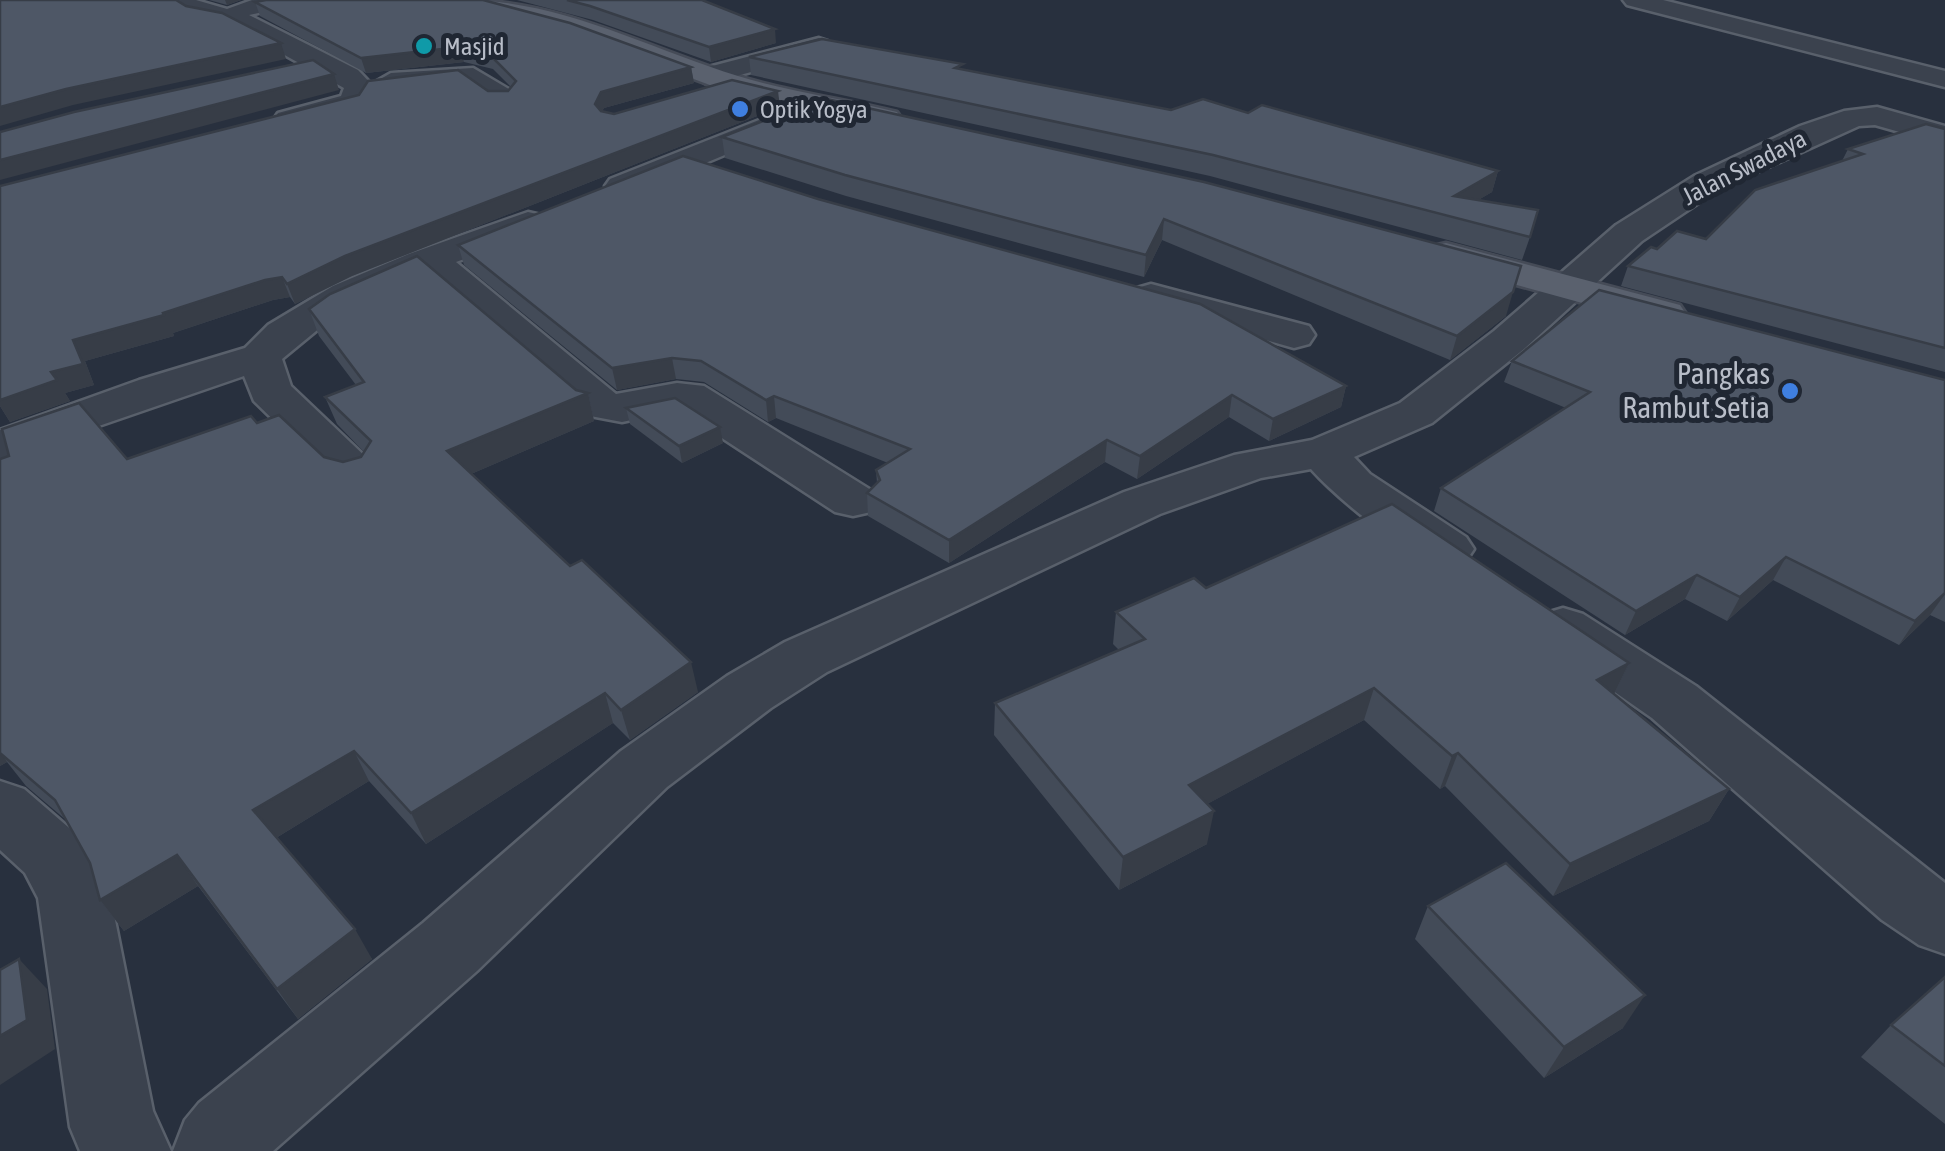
<svg xmlns="http://www.w3.org/2000/svg" width="1945" height="1151" font-family="'Asap Condensed',sans-serif">
<rect width="100%" height="100%" fill="#28303e"/>
<g fill="none" stroke-linecap="round" stroke-linejoin="round">
<g stroke="#59606b" stroke-width="5">
<g id="minor">
<polygon points="165,0 196,0 227,9 252,0 298,0 294,5 249,15 358,70 373,86 363,108 289,128 278,125 274,119 278,113 341,96 344,88 229,24 194,17"/>
<polygon points="1623,0 1663,0 1945,71 1945,87 1627,5"/>
<polygon points="819,38 828,41 832,46 828,51 707,84 693,76 697,70"/>
<polygon points="473,68 512,91 516,97 512,103 492,103 467,85 391,89 377,81 391,73"/>
<polygon points="792,107 803,110 807,116 803,122 634,193 610,193 605,186 610,179"/>
<path d="M1877,107L1945,126V145L1875,125L1859,126L1718,190L1642,241L1524,349L1432,423L1354,457L1370,474L1466,537L1474,549L1466,561C1453,564 1441,567 1428,561C1395,545 1336,497 1311,469L1261,478L1160,514L827,672L771,708L667,787L477,971L273,1151H173L185,1120L199,1103L423,923L621,751L727,676L785,642L1124,492L1234,455L1312,440L1400,403L1494,331L1616,225L1694,176L1800,126L1844,111Z"/>
<polygon points="528,212 541,215 546,223 541,231 456,262 616,394 677,383 704,386 871,490 878,501 871,512 853,516 835,512 679,410 622,422 585,415 424,275 327,322 282,359 291,386 371,462 379,472 371,482 354,487 337,482 254,401 244,376 0,460 0,430 139,380 245,348 268,325 333,286 409,254"/>
<polygon points="1151,284 1309,326 1315,335 1309,344 1294,348 1137,304 1131,296 1137,288"/>
<polygon points="1563,608 1583,614 1696,686 1945,883 1945,954 1919,945 1882,920 1652,718 1543,642 1534,628 1543,614"/>
<polygon points="0,781 24,789 75,833 110,895 153,1111 171,1151 80,1151 70,1127 38,898 25,873 0,850"/>
</g>
</g>
<g stroke="#454b57" stroke-width="5">
<g id="major">
<path d="M464,0C560,0 648,48 738,76C789,92 844,99 897,112L901,118L897,124L886,127L723,90L574,34L468,5Z"/>
<polygon points="1446,243 1680,305 1686,314 1680,323 1666,326 1433,262 1427,254 1433,246"/>
</g>
</g>
<use href="#minor" fill="#3b424e" fill-rule="evenodd"/>
<use href="#major" fill="#5a616e" fill-rule="evenodd"/>
</g>
<g fill="#434b58">
<polygon points="209,0 241,0 227,5"/>
<polygon points="517,0 702,0 776,43 711,62 593,20"/>
<polygon points="255,2 691,67 694,83 604,108 602,111 614,114 780,107 352,276 295,304 290,297 273,300 173,333 174,336 85,361 94,385 65,393 70,401 10,422 0,406 488,91 508,91 511,87 493,69 464,62 366,73 260,16"/>
<polygon points="749,57 963,69 1171,110 1248,113 1498,171 1492,192 1478,200 1530,237 1522,260 1210,176 751,75"/>
<polygon points="822,98 1506,316 1450,360 1162,240 1144,277 846,196 725,158 722,137"/>
<polygon points="1945,129 1945,372 1621,286 1628,266 1657,249 1706,239 1842,161 1848,149"/>
<polygon points="458,245 1346,386 1341,407 1269,441 1229,417 1137,479 1105,462 949,563 868,516 867,493 877,483 876,470 888,463 776,418 768,422 704,382 676,379 617,390 464,265"/>
<polygon points="309,309 588,393 594,421 471,474 698,692 630,740 613,723 426,844 369,781 276,838 372,959 298,1019 198,886 124,931 100,900 90,863 66,820 26,786 7,762 0,766 0,459 127,459 257,423 324,457 343,462 361,457 364,452 337,424 325,397 356,385 319,336"/>
<polygon points="1512,361 1945,380 1945,622 1930,615 1899,645 1773,580 1727,621 1685,599 1625,635 1434,511 1441,488 1566,408 1504,382"/>
<polygon points="626,408 723,443 682,463 630,424"/>
<polygon points="1206,588 1629,663 1614,694 1729,789 1709,821 1553,896 1445,786 1440,789 1364,720 1207,804 1207,844 1119,890 994,735 995,703 1119,650 1113,644 1116,612"/>
<polygon points="1428,906 1623,1028 1544,1078 1415,939"/>
<polygon points="1945,977 1945,1124 1861,1057 1891,1025"/>
</g>
<g fill="#373d47">
<polygon points="225,0 241,0 227,5"/>
<polygon points="775,29 776,43 711,62 709,47"/>
<polygon points="281,43 286,59 73,105 0,126 0,107 66,89"/>
<polygon points="460,47 464,62 366,73 361,58"/>
<polygon points="691,67 694,83 604,108 598,120 595,104 601,92"/>
<polygon points="334,74 339,90 0,180 0,160"/>
<polygon points="778,91 780,107 352,276 295,304 287,284 345,256"/>
<polygon points="1498,171 1492,192 1451,216 1454,196"/>
<polygon points="1164,219 1162,240 1144,277 1146,255"/>
<polygon points="282,277 290,297 273,300 173,333 174,336 85,361 94,385 65,393 70,401 10,422 0,406 0,400 73,340 265,280"/>
<polygon points="1513,292 1506,316 1450,360 1457,336"/>
<polygon points="672,358 676,379 617,390 612,368"/>
<polygon points="1346,386 1341,407 1269,441 1273,419"/>
<polygon points="588,393 594,421 457,480 447,451"/>
<polygon points="1232,395 1229,417 1137,479 1140,456"/>
<polygon points="774,396 776,418 768,422 766,400"/>
<polygon points="720,427 723,443 682,463 679,446"/>
<polygon points="1107,440 1105,462 949,563 949,540"/>
<polygon points="1786,557 1773,580 1727,621 1740,597"/>
<polygon points="1697,575 1685,599 1625,635 1636,611"/>
<polygon points="1945,594 1930,615 1899,645 1915,621"/>
<polygon points="691,662 698,692 630,740 621,710"/>
<polygon points="1629,663 1613,696 1597,680"/>
<polygon points="1374,688 1364,720 1183,817 1189,785"/>
<polygon points="605,693 613,723 426,844 411,813"/>
<polygon points="0,750 7,762 0,766"/>
<polygon points="354,751 369,781 271,841 253,810"/>
<polygon points="1458,753 1445,786 1440,789 1452,756"/>
<polygon points="1729,789 1709,821 1553,896 1570,864"/>
<polygon points="1214,811 1207,844 1119,890 1123,857"/>
<polygon points="177,855 198,886 124,931 100,900"/>
<polygon points="355,929 372,959 298,1019 277,989"/>
<polygon points="19,959 47,989 55,1049 0,1085 0,1036"/>
<polygon points="1645,995 1623,1028 1544,1078 1564,1047"/>
</g>
<g fill="#4e5766" stroke="#373d47" stroke-width="2.5">
<polygon points="0,0 176,0 186,6 222,13 281,43 66,89 0,107"/>
<polygon points="266,0 483,0 570,23 691,67 601,92 595,104 601,111 614,114 732,80 778,91 345,256 287,284 282,277 265,280 163,313 164,315 73,340 83,364 51,372 57,380 0,400 0,186 359,95 368,81 458,70 488,91 508,91 516,81 489,54 460,47 361,58 255,2"/>
<polygon points="567,0 702,0 775,29 709,47 590,6"/>
<polygon points="822,39 963,64 955,68 1171,110 1203,99 1248,113 1262,105 1498,171 1454,196 1538,210 1530,237 1213,155 749,57"/>
<polygon points="313,60 334,74 0,160 0,132 74,112"/>
<polygon points="822,98 1204,182 1521,266 1513,292 1457,336 1164,219 1146,255 845,175 722,137"/>
<polygon points="1926,124 1945,129 1945,348 1628,266 1651,247 1657,249 1677,231 1706,239 1755,190 1863,154 1848,149"/>
<polygon points="683,156 818,199 1200,304 1346,386 1273,419 1232,395 1140,456 1107,440 949,540 867,493 880,480 876,470 910,449 774,396 766,400 701,361 672,358 612,368 458,245"/>
<polygon points="417,256 576,390 588,393 447,451 570,566 582,560 691,662 621,710 605,693 411,813 354,751 253,810 355,929 277,989 177,855 100,900 90,863 55,800 0,753 0,459 9,456 2,429 79,403 127,459 251,416 257,423 279,415 324,457 343,462 361,457 371,441 325,397 364,382 309,309 330,294"/>
<polygon points="1599,290 1945,380 1945,593 1915,621 1786,557 1740,597 1697,575 1636,611 1441,488 1590,392 1512,361"/>
<polygon points="675,398 720,427 679,446 626,408"/>
<polygon points="1392,504 1629,663 1597,680 1729,789 1570,864 1458,753 1452,756 1374,688 1189,785 1214,811 1123,857 995,703 1145,639 1116,612 1194,578 1206,588"/>
<polygon points="1506,863 1645,995 1564,1047 1428,906"/>
<polygon points="19,959 27,1020 0,1036 0,970"/>
<polygon points="1945,977 1945,1066 1891,1025"/>
</g>
<circle fill="#0f9aa8" stroke="#202733" stroke-width="4" cx="424" cy="46" r="10"/>
<g fill="#3f7fe0" stroke="#202733" stroke-width="4">
<circle cx="740" cy="109" r="10"/>
<circle cx="1790" cy="391" r="10"/>
</g>
<g text-anchor="middle" stroke-width="10" stroke-linejoin="round" paint-order="stroke">
<g font-size="25" fill="#b8bdc8" stroke="#202733" text-anchor="start">
<text x="444" y="55">Masjid</text>
<text x="760" y="118">Optik Yogya</text>
</g>
<g font-size="25" fill="#b8bdc8" stroke="#202733">
<text transform="translate(1744 167) rotate(-27)" y="9">Jalan Swadaya</text>
</g>
<g font-size="30" fill="#b8bdc8" stroke="#202733" text-anchor="end">
<text x="1770" y="384">Pangkas<tspan x="1770" dy="34">Rambut Setia</tspan></text>
</g>
</g>
</svg>
